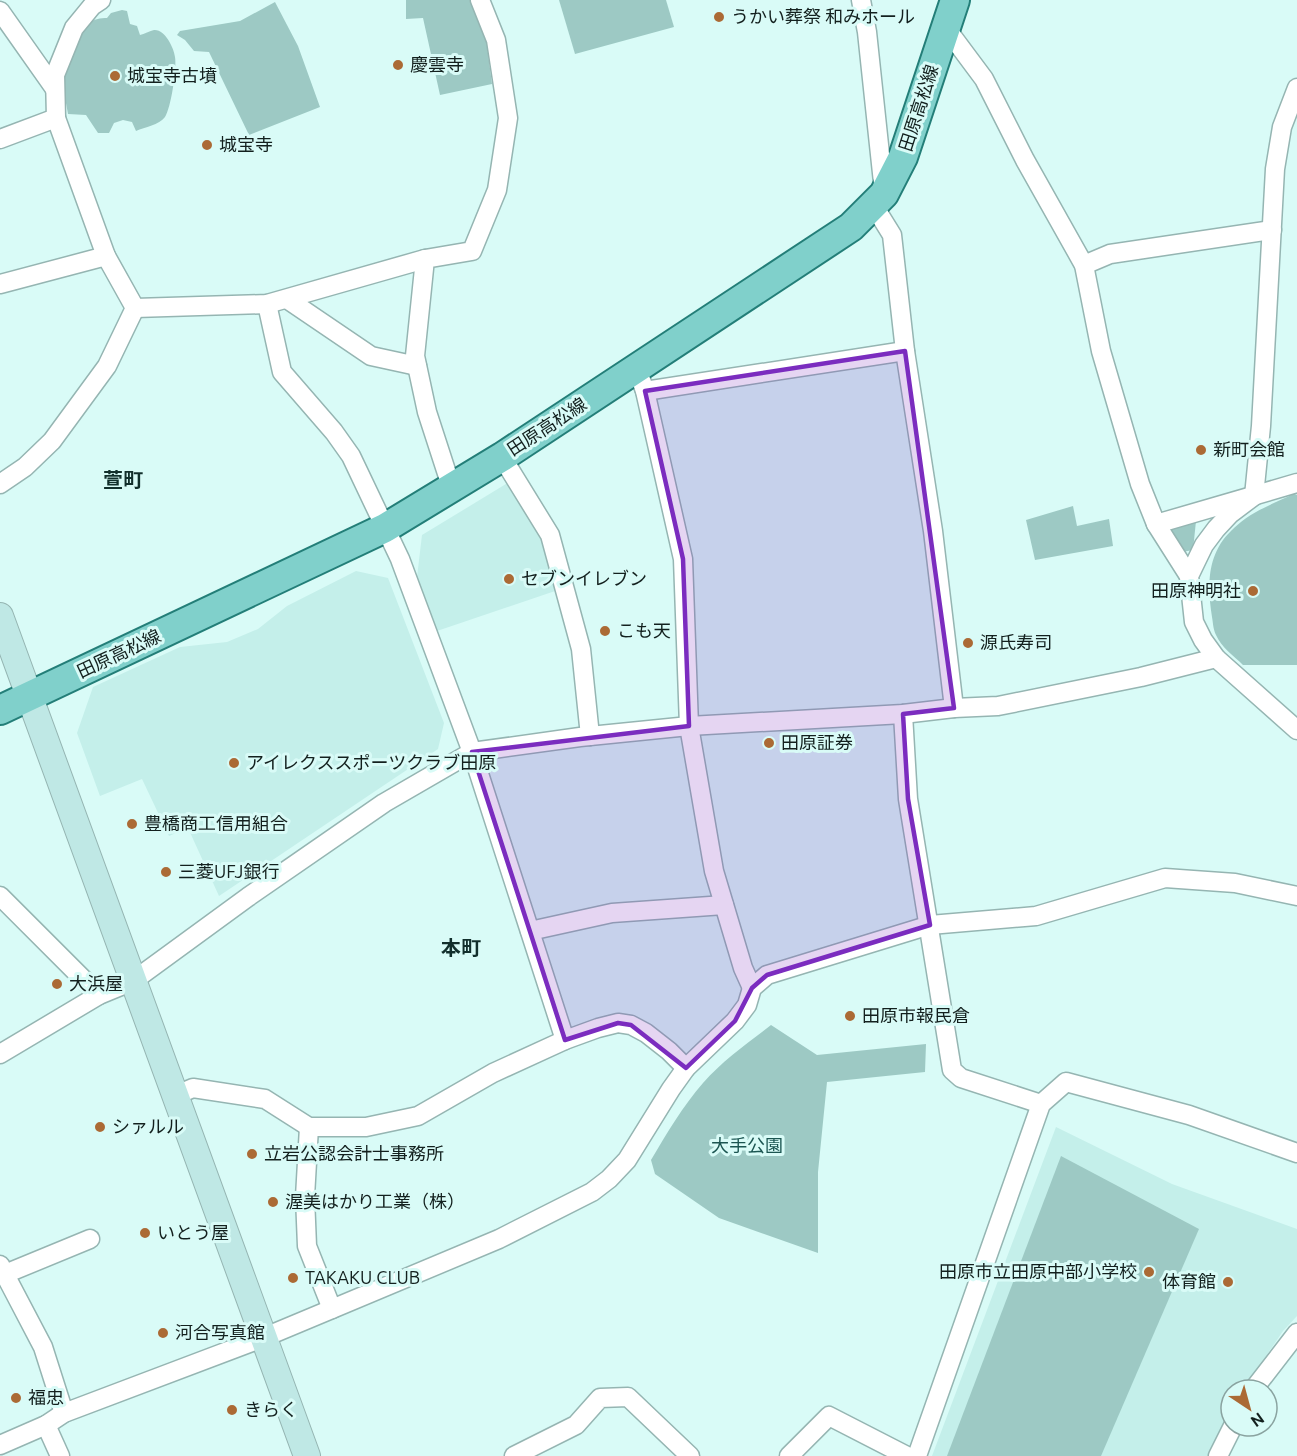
<svg xmlns="http://www.w3.org/2000/svg" width="1297" height="1456" font-family="Ubuntu,'Noto Sans JP',sans-serif">
<rect width="100%" height="100%" fill="#d9fbf7"/>
<g fill="#c4efea">
<polygon points="511,481 534,519 561,589 437,631 417,577 422,535"/>
<polygon points="356,571 388,578 444,723 438,749 219,896 188,828 169,836 142,779 100,796 77,733 93,687 180,647 227,642 258,629 287,606"/>
<polygon points="1056,1127 1172,1184 1297,1229 1297,1316 1283,1331 1243,1390 1231,1390 1231,1414 1210,1456 932,1456"/>
</g>
<g fill="#9dc9c4">
<polygon points="406,0 472,0 486,38 492,84 440,95 423,18 406,19"/>
<polygon points="559,0 666,0 674,27 575,54"/>
<polygon points="275,2 298,46 320,107 249,135 209,52 194,51 185,40 177,35 180,31 240,21"/>
<path d="M122,10L127,11L130,24L137,26L140,35C144,34 150,31 154,30C165,29 174,48 175,57C177,68 171,108 165,117C159,125 145,127 136,131L132,122L123,120L114,123L109,133H98L86,115L68,114L64,92L60,82C68,59 76,16 107,18L111,13Z"/>
<path d="M1294,494L1297,495V665H1243C1234,656 1221,647 1216,635C1213,629 1213,622 1212,617C1207,586 1207,554 1231,531C1248,513 1272,504 1294,494Z"/>
<polygon points="1073,506 1077,526 1109,519 1113,546 1035,560 1026,520"/>
<polygon points="1196,521 1193,550 1182,552 1167,527"/>
<path d="M771,1025L817,1055L926,1044L925,1072L827,1082L818,1172V1253L719,1218L655,1174L651,1160C667,1133 683,1106 703,1083C723,1060 748,1043 771,1025Z"/>
<polygon points="1061,1156 1199,1229 1101,1456 947,1456"/>
</g>
<g fill="none" stroke-linecap="round" stroke-linejoin="round">
<g stroke="#95b5b2" stroke-width="21">
<g id="street">
<polyline points="861,0 867,32 884,192"/>
<polyline points="0,11 55,89"/>
<polyline points="946,28 984,79 1025,160 1084,265 1101,351 1140,484 1156,524 1189,576"/>
<polyline points="1297,88 1282,127 1275,169 1261,426 1254,496 1230,514 1216,529 1204,545 1189,576 1194,622 1203,640 1216,658 1297,730"/>
<polyline points="0,139 56,118"/>
<polyline points="874,206 892,235 905,351 933,531 954,708"/>
<polyline points="1084,265 1110,254 1272,230"/>
<polyline points="0,284 106,256"/>
<polyline points="287,299 371,356 417,366"/>
<polyline points="267,304 282,372 334,432 351,456 400,559 472,752 565,1040"/>
<polyline points="135,308 267,304 425,259"/>
<polyline points="637,369 645,391 683,559 689,726 714,871 743,968 752,988"/>
<polyline points="645,391 905,351"/>
<polyline points="502,457 550,535 581,649 590,736"/>
<polyline points="0,484 25,467 52,441 107,366 135,308 106,256 56,118 55,75 74,28 92,6 101,0"/>
<polyline points="452,489 427,412 415,356 425,259 472,251 497,190 508,118 496,40 480,0"/>
<polyline points="1156,524 1297,483"/>
<polyline points="903,714 908,799 952,1070 961,1078 1041,1104"/>
<polyline points="0,896 99,995"/>
<polyline points="530,931 612,913 724,905"/>
<polyline points="0,1054 99,995 133,981 248,897 384,803 472,752 580,737 689,726 903,714 954,708 998,706 1141,677 1216,658"/>
<polyline points="174,1096 193,1088 265,1099 309,1127 366,1127 418,1116 493,1073 565,1040 598,1028 618,1023 631,1025 646,1033 669,1051 686,1068"/>
<polyline points="309,1127 305,1197 307,1246 332,1309"/>
<polyline points="0,1265 43,1347 64,1413"/>
<polyline points="5,1274 90,1239"/>
<polyline points="1253,1390 1297,1333"/>
<polyline points="46,1425 60,1456"/>
<polyline points="0,1445 46,1425 64,1413 265,1337 332,1309 499,1239 592,1192 609,1179 627,1160 671,1089 686,1068 735,1021 747,1005 752,988 767,975 930,925 1036,916 1165,878 1235,883 1297,896"/>
<polyline points="514,1456 576,1425 600,1398 628,1397 690,1456"/>
<polyline points="789,1456 829,1416 907,1456"/>
<polyline points="917,1456 1041,1104 1066,1082 1189,1115 1297,1153"/>
<polyline points="1218,1456 1233,1426"/>
</g>
</g>
<g stroke="#95b5b2" stroke-width="28">
<polyline id="secondary" points="0,616 307,1456"/>
</g>
<g stroke="#237e78" stroke-width="32">
<polyline id="primary" points="0,710 385,528 502,457 851,227 884,194 903,157 955,0"/>
</g>
<use href="#street" stroke="#fff" stroke-width="18"/>
<use href="#secondary" stroke="#bfe8e5" stroke-width="26"/>
<use href="#primary" stroke="#80d0cb" stroke-width="28"/>
</g>
<path fill="#7b2cbf" fill-opacity="0.2" stroke="#7b2cbf" stroke-width="4.5" stroke-linejoin="round" d="M905,351L954,708L903,714L908,799L930,925L767,975L752,988L735,1021L686,1068L631,1025L618,1023L565,1040L472,752L689,726L683,559L645,391Z"/>
<g fill="#ab6a35" stroke="#d9fbf7" stroke-width="2">
<circle cx="719" cy="17" r="6"/>
<circle cx="398" cy="65" r="6"/>
<circle cx="115" cy="76" r="6"/>
<circle cx="207" cy="145" r="6"/>
<circle cx="1201" cy="450" r="6"/>
<circle cx="509" cy="579" r="6"/>
<circle cx="1253" cy="591" r="6"/>
<circle cx="605" cy="631" r="6"/>
<circle cx="968" cy="643" r="6"/>
<circle cx="769" cy="743" r="6"/>
<circle cx="234" cy="763" r="6"/>
<circle cx="132" cy="824" r="6"/>
<circle cx="166" cy="872" r="6"/>
<circle cx="57" cy="984" r="6"/>
<circle cx="850" cy="1016" r="6"/>
<circle cx="100" cy="1127" r="6"/>
<circle cx="252" cy="1154" r="6"/>
<circle cx="273" cy="1202" r="6"/>
<circle cx="145" cy="1233" r="6"/>
<circle cx="1149" cy="1272" r="6"/>
<circle cx="293" cy="1278" r="6"/>
<circle cx="1228" cy="1282" r="6"/>
<circle cx="163" cy="1333" r="6"/>
<circle cx="16" cy="1398" r="6"/>
<circle cx="232" cy="1410" r="6"/>
</g>
<g text-anchor="middle" stroke-width="6" stroke-linejoin="round" paint-order="stroke">
<g font-size="18" fill="#13201e" stroke="#d9fbf7" text-anchor="start">
<text x="731" y="23">うかい葬祭 和みホール</text>
<text x="410" y="71">慶雲寺</text>
<text x="127" y="82">城宝寺古墳</text>
<text x="219" y="151">城宝寺</text>
<text x="1213" y="456">新町会館</text>
<text x="521" y="585">セブンイレブン</text>
<text x="1241" y="597" text-anchor="end">田原神明社</text>
<text x="617" y="637">こも天</text>
<text x="980" y="649">源氏寿司</text>
<text x="781" y="749">田原証券</text>
<text x="246" y="769">アイレクススポーツクラブ田原</text>
<text x="144" y="830">豊橋商工信用組合</text>
<text x="178" y="878">三菱UFJ銀行</text>
<text x="69" y="990">大浜屋</text>
<text x="862" y="1022">田原市報民倉</text>
<text x="112" y="1133">シァルル</text>
<text x="264" y="1160">立岩公認会計士事務所</text>
<text x="285" y="1208">渥美はかり工業（株）</text>
<text x="157" y="1239">いとう屋</text>
<text x="1137" y="1278" text-anchor="end">田原市立田原中部小学校</text>
<text x="305" y="1284">TAKAKU CLUB</text>
<text x="1216" y="1288" text-anchor="end">体育館</text>
<text x="175" y="1339">河合写真館</text>
<text x="28" y="1404">福忠</text>
<text x="244" y="1416">きらく</text>
</g>
<g font-size="18" fill="#13201e" stroke="#d9fbf7">
<text transform="translate(919 108) rotate(-72)" y="6">田原高松線</text>
<text transform="translate(547 427) rotate(-33)" y="6">田原高松線</text>
<text transform="translate(119 654) rotate(-25)" y="6">田原高松線</text>
</g>
<g font-size="18" fill="#1b5551" stroke="#d9fbf7">
<text x="747" y="1152">大手公園</text>
</g>
<g font-size="20" font-weight="bold" fill="#122f2c" stroke="#d9fbf7">
<text x="123" y="487">萱町</text>
<text x="461" y="955">本町</text>
</g>
</g>
<g transform="translate(1249 1408) rotate(144)"><circle r="28" fill="#d9fbf7" stroke="#8aa3a0" stroke-width="1.5"/>
<path d="M0-4.5L10 22L0 15L-10 22Z" fill="#ab6a35"/>
<text y="-9" font-size="16" font-weight="bold" text-anchor="middle" fill="#13201e">N</text>
</g>
</svg>
